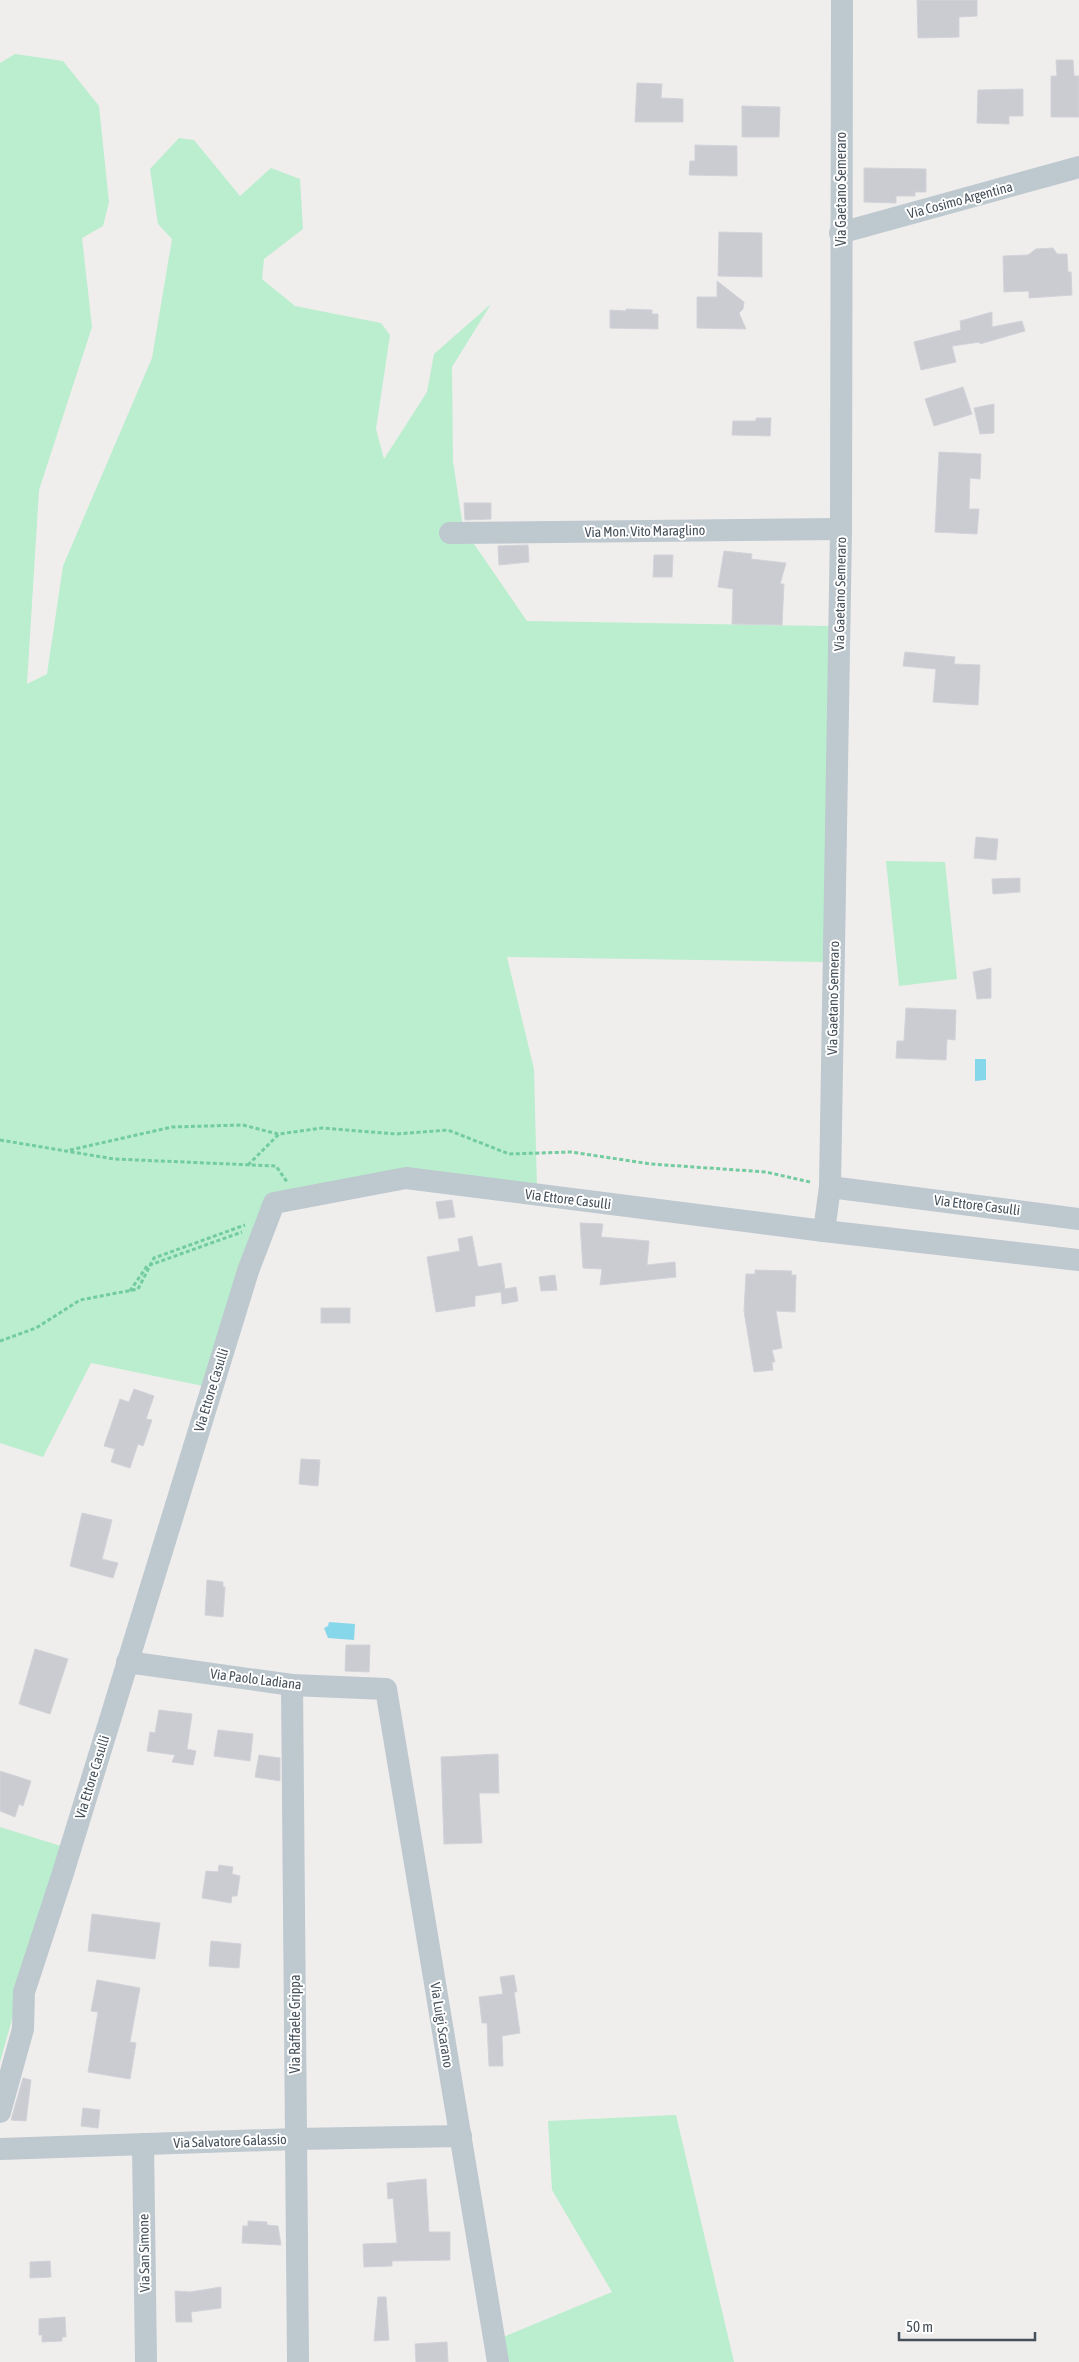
<svg xmlns="http://www.w3.org/2000/svg" width="1079" height="2362" font-family="'Asap Condensed',sans-serif">
<rect width="100%" height="100%" fill="#f0eded"/>
<g fill="#baeece">
<polygon points="15,54 63,61 99,106 109,202 103,226 82,238 92,327 39,490 27,684 47,674 63,566 152,358 172,239 158,224 150,169 179,138 194,140 240,196 271,168 300,179 303,229 264,259 262,279 295,306 381,323 390,335 376,429 384,459 427,392 434,354 491,304 452,367 453,461 463,528 527,621 829,626 826,962 507,957 534,1069 537,1188 404,1175 276,1201 208,1387 91,1363 43,1457 0,1443 0,63"/>
<polygon points="886,861 945,862 957,979 899,986"/>
<polygon points="0,1827 61,1846 0,2062"/>
<polygon points="676,2115 734,2362 505,2362 501,2338 612,2292 552,2190 548,2121"/>
</g>
<g fill="#87d7eb">
<polygon points="975,1059 986,1059 986,1080 975,1081"/>
<polygon points="329,1622 355,1624 354,1640 328,1638 324,1628 328,1626"/>
</g>
<g fill="#caccd2" stroke="#d1d3d9">
<polygon points="917,0 977,0 977,16 959,17 959,37 918,38"/>
<polygon points="1056,60 1073,60 1074,76 1079,76 1079,117 1051,117 1051,76 1057,76"/>
<polygon points="637,83 662,84 661,98 683,99 683,122 635,122"/>
<polygon points="1023,89 1023,116 1009,116 1009,124 977,123 978,90"/>
<polygon points="742,106 780,107 779,137 742,137"/>
<polygon points="695,145 737,146 737,176 689,175 690,161 695,161"/>
<polygon points="864,168 926,169 926,192 915,192 915,196 896,196 896,203 864,202"/>
<polygon points="719,232 762,233 762,277 718,276"/>
<polygon points="1053,248 1057,254 1067,254 1068,272 1071,272 1072,295 1029,298 1029,291 1004,292 1003,256 1028,255 1036,249"/>
<polygon points="717,281 744,302 743,309 739,313 746,329 697,328 697,297 717,297"/>
<polygon points="626,309 652,310 652,314 658,314 658,329 610,328 610,310 626,311"/>
<polygon points="992,312 992,327 1022,321 1025,331 980,344 980,342 952,346 956,362 921,370 914,342 961,330 960,321"/>
<polygon points="963,387 972,414 934,426 925,399"/>
<polygon points="994,404 994,433 980,434 974,408"/>
<polygon points="756,418 771,418 770,436 732,435 733,421 756,421"/>
<polygon points="939,452 981,454 980,479 970,478 969,509 979,509 977,534 935,532"/>
<polygon points="464,503 491,503 491,519 465,520"/>
<polygon points="528,545 529,562 499,565 498,546"/>
<polygon points="724,551 752,554 751,559 786,563 780,584 784,584 782,625 732,624 733,589 718,587"/>
<polygon points="654,555 673,555 672,577 653,577"/>
<polygon points="905,652 955,657 954,664 980,665 978,705 933,702 936,669 903,666"/>
<polygon points="976,837 998,839 996,860 974,858"/>
<polygon points="1020,878 1020,892 993,894 992,879"/>
<polygon points="991,968 991,998 977,999 973,972"/>
<polygon points="906,1008 956,1010 955,1040 947,1039 946,1060 896,1058 897,1041 904,1041"/>
<polygon points="452,1200 455,1217 439,1219 436,1202"/>
<polygon points="580,1223 603,1224 601,1237 649,1241 647,1265 675,1262 676,1277 600,1285 602,1269 583,1268"/>
<polygon points="472,1236 478,1267 501,1263 505,1289 516,1287 518,1301 502,1304 501,1292 475,1296 475,1306 436,1312 427,1257 460,1251 458,1239"/>
<polygon points="755,1270 792,1271 791,1275 796,1275 795,1312 776,1311 782,1348 772,1350 775,1362 772,1362 773,1370 754,1372 744,1311 746,1274 755,1274"/>
<polygon points="555,1275 557,1290 541,1291 539,1277"/>
<rect x="321" y="1308" width="29" height="15"/>
<polygon points="134,1389 154,1396 146,1419 152,1420 143,1446 138,1444 130,1468 111,1462 115,1449 104,1446 120,1399 129,1402"/>
<polygon points="301,1459 320,1460 318,1486 299,1484"/>
<polygon points="82,1513 112,1520 102,1559 118,1563 113,1578 70,1566"/>
<polygon points="207,1580 223,1582 223,1587 225,1587 223,1617 205,1615"/>
<polygon points="346,1645 370,1645 369,1672 345,1671"/>
<polygon points="35,1649 68,1659 50,1714 19,1704"/>
<polygon points="159,1710 192,1714 187,1749 196,1751 193,1765 172,1762 175,1755 147,1751 150,1732 155,1733"/>
<polygon points="218,1730 253,1734 250,1761 214,1756"/>
<polygon points="498,1754 499,1793 479,1793 482,1843 444,1844 441,1757"/>
<polygon points="259,1755 280,1758 280,1781 255,1777"/>
<polygon points="0,1771 31,1781 23,1806 19,1804 15,1817 0,1811"/>
<polygon points="219,1865 233,1867 232,1874 240,1876 237,1896 232,1896 231,1903 202,1898 206,1871 218,1872"/>
<polygon points="92,1914 160,1923 155,1959 88,1951"/>
<polygon points="211,1941 241,1944 239,1968 209,1966"/>
<polygon points="514,1975 517,1992 514,1992 520,2033 502,2036 503,2066 489,2066 487,2023 482,2023 479,1997 503,1994 500,1977"/>
<polygon points="97,1980 140,1988 130,2042 136,2043 130,2079 88,2072 98,2012 91,2011"/>
<polygon points="23,2078 31,2080 26,2121 11,2120"/>
<polygon points="83,2108 100,2110 98,2128 81,2126"/>
<polygon points="426,2179 429,2232 450,2232 450,2260 392,2261 392,2266 364,2267 363,2244 397,2243 393,2198 388,2199 387,2183"/>
<polygon points="248,2221 267,2222 267,2225 278,2226 281,2245 242,2243 243,2226 248,2226"/>
<polygon points="50,2261 51,2277 30,2278 30,2262"/>
<polygon points="221,2287 221,2308 191,2312 192,2322 176,2322 175,2291 190,2292"/>
<polygon points="378,2297 386,2297 389,2340 374,2341"/>
<polygon points="65,2317 66,2337 62,2337 62,2341 42,2342 42,2335 39,2335 39,2319"/>
<polygon points="447,2342 448,2362 416,2362 415,2344"/>
</g>
<g fill="none" stroke-linecap="round" stroke-linejoin="round">
<g stroke="#72cc9f" stroke-width="3" stroke-dasharray="4 2.5" stroke-linecap="butt">
<polyline points="0,1140 114,1159 276,1166 287,1182"/>
<polyline points="70,1150 172,1127 243,1125 278,1134"/>
<polyline points="248,1165 279,1134 322,1128 396,1134 448,1130 509,1154 571,1152 651,1164 766,1172 810,1182"/>
<polyline points="130,1291 147,1266 242,1232"/>
<polyline points="0,1341 36,1328 80,1300 138,1289 154,1258 245,1225"/>
</g>
<g stroke="#bdc8cf" stroke-width="22">
<polyline points="840,233 1079,167"/>
<polyline points="450,533 841,529"/>
<polyline points="830,1187 841,529 842,0"/>
<polyline points="824,1231 830,1187 1079,1219"/>
<polyline points="127,1662 292,1685 386,1689 498,2362"/>
<polyline points="292,1685 298,2362"/>
<polyline points="0,2112 23,2029 24,1992 62,1876 248,1271 274,1203 406,1178 824,1231 1079,1260"/>
<polyline points="143,2144 146,2362"/>
<polyline points="0,2149 296,2139 461,2136"/>
</g>
</g>
<g text-anchor="middle" stroke-width="4" stroke-linejoin="round" paint-order="stroke">
<g font-size="14" fill="#45505a" stroke="#fff">
<text transform="translate(841 189) rotate(-90)" y="5">Via Gaetano Semeraro</text>
<text transform="translate(960 200) rotate(-15)" y="5">Via Cosimo Argentina</text>
<text transform="translate(645 531) rotate(-1)" y="5">Via Mon. Vito Maraglino</text>
<text transform="translate(840 594) rotate(-89)" y="5">Via Gaetano Semeraro</text>
<text transform="translate(833 998) rotate(-89)" y="5">Via Gaetano Semeraro</text>
<text transform="translate(568 1199) rotate(7)" y="5">Via Ettore Casulli</text>
<text transform="translate(977 1205) rotate(7)" y="5">Via Ettore Casulli</text>
<text transform="translate(211 1390) rotate(-73)" y="5">Via Ettore Casulli</text>
<text transform="translate(256 1679) rotate(7)" y="5">Via Paolo Ladiana</text>
<text transform="translate(92 1777) rotate(-73)" y="5">Via Ettore Casulli</text>
<text transform="translate(295 2024) rotate(-90)" y="5">Via Raffaele Grippa</text>
<text transform="translate(442 2025) rotate(81)" y="5">Via Luigi Scarano</text>
<text transform="translate(230 2141) rotate(-2)" y="5">Via Salvatore Galassio</text>
<text transform="translate(144 2253) rotate(-91)" y="5">Via San Simone</text>
</g>
</g>
<path d="M899 2332v8h136v-8" fill="none" stroke="#45505a" stroke-width="2.5"/>
<text x="906" y="2332" font-size="15" fill="#45505a" stroke="#ffffff" stroke-width="4" paint-order="stroke">50 m</text>
</svg>
